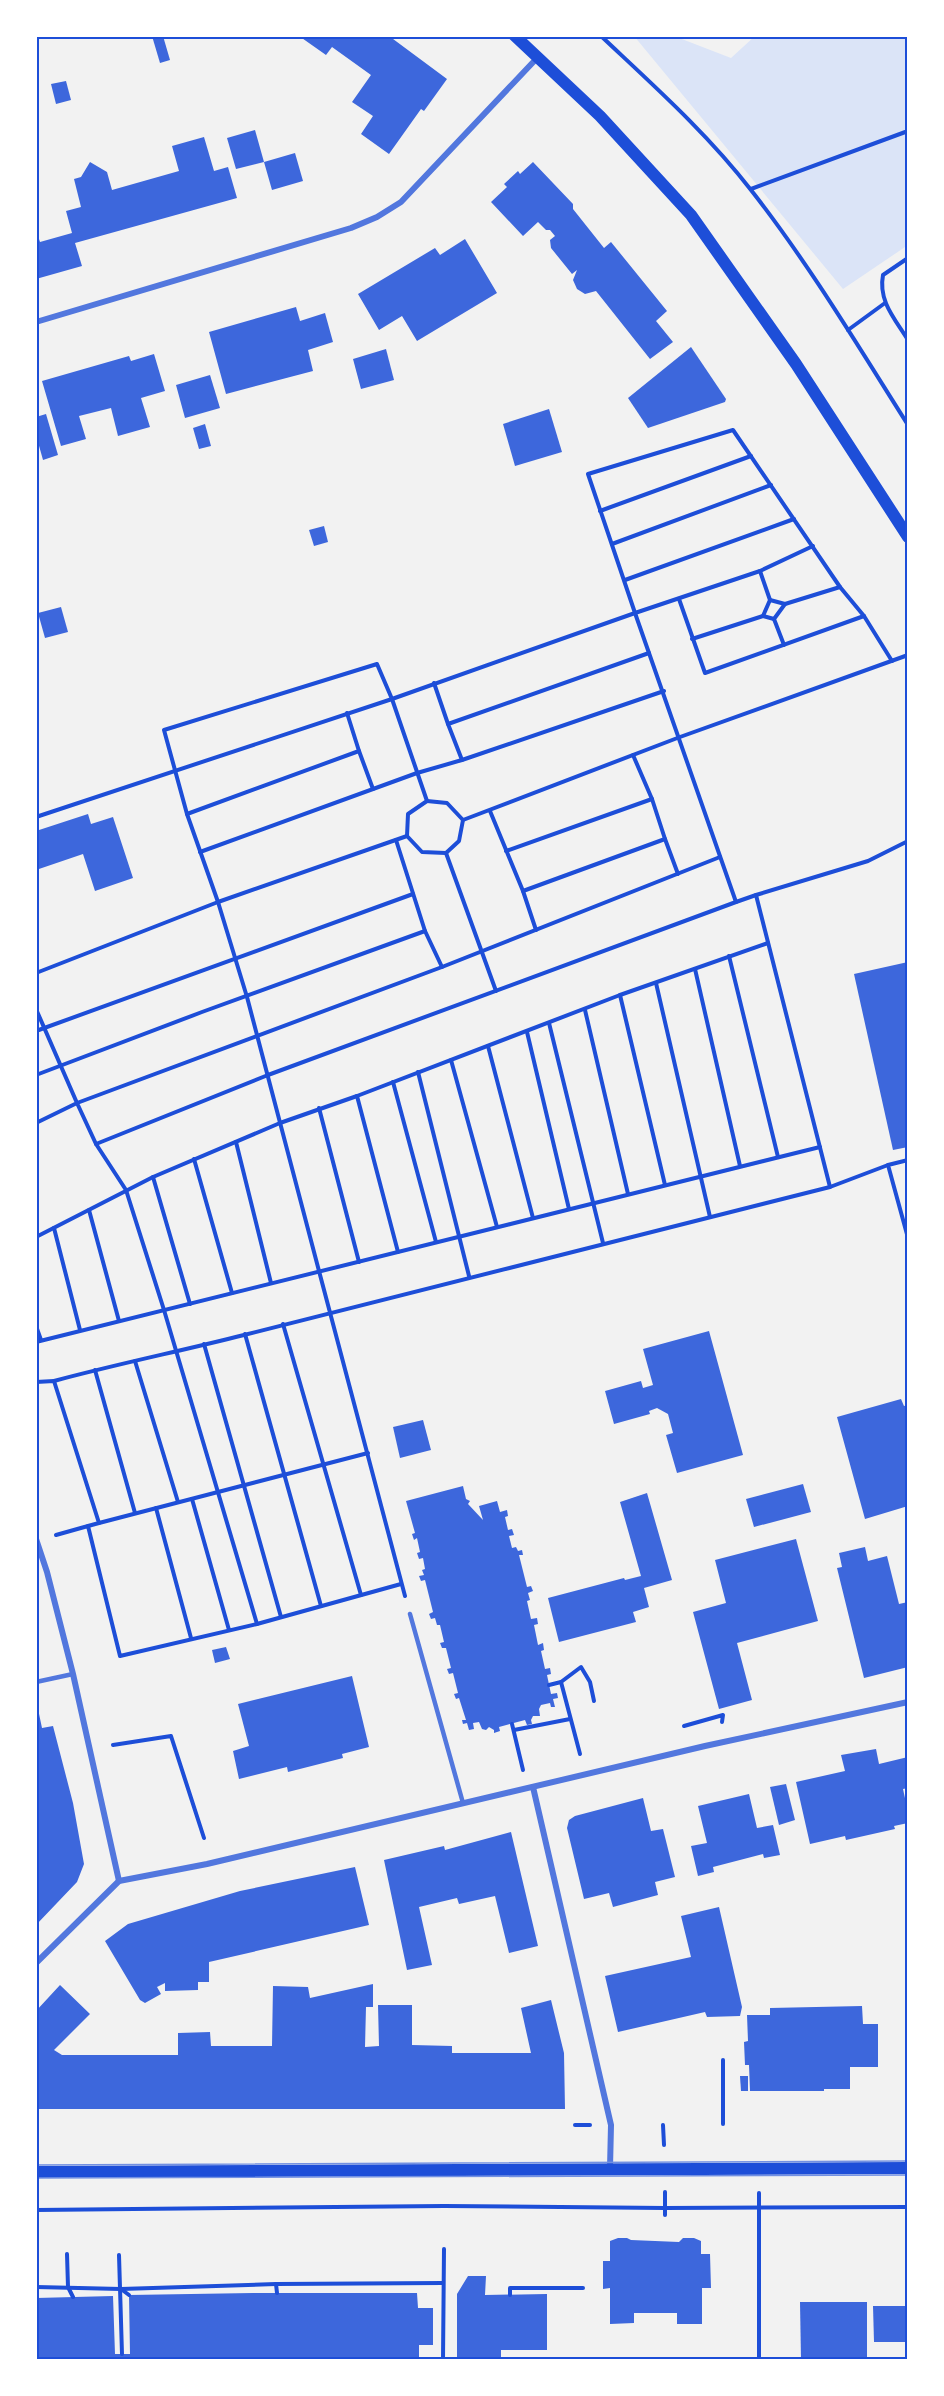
<svg xmlns="http://www.w3.org/2000/svg" width="944" height="2396" font-family="'Zilla Slab',serif">
<rect width="100%" height="100%" fill="#f2f2f2"/>
<polygon fill="#dbe4f7" points="634,36 674,36 731,58 755,36 908,36 908,245 843,289"/>
<g fill="#3d67dc">
<polygon points="152,36 163,36 170,60 160,63"/>
<polygon points="299,36 389,36 447,79 424,111 421,109 389,154 361,134 373,116 352,102 371,75 332,47 326,55"/>
<polygon points="66,81 71,100 56,104 51,84"/>
<polygon points="255,130 264,162 295,153 303,181 272,190 264,162 236,169 227,138"/>
<polygon points="204,137 214,171 228,167 237,198 75,243 82,266 36,279 36,230 40,242 72,233 66,211 81,207 74,179 81,177 90,162 107,172 112,190 179,171 172,146"/>
<polygon points="533,162 573,204 573,209 604,248 611,242 667,311 656,321 673,342 650,359 596,291 585,294 577,289 573,280 577,270 572,274 551,248 550,240 555,236 550,230 546,230 538,222 523,236 491,202 507,187 504,184 518,171 520,174"/>
<polygon points="465,239 497,293 417,341 402,316 379,330 358,294 435,248 440,255"/>
<polygon points="296,307 300,321 325,313 333,342 308,350 313,371 226,394 209,332"/>
<polygon points="691,347 726,399 725,402 648,428 628,398"/>
<polygon points="386,349 394,380 361,389 353,359"/>
<polygon points="154,354 165,391 141,398 150,427 118,436 111,408 79,416 86,439 61,446 42,381 129,356 131,361"/>
<polygon points="210,375 220,408 185,418 176,385"/>
<polygon points="549,409 562,452 515,466 503,424"/>
<polygon points="46,414 58,455 43,460 36,435 36,417"/>
<polygon points="205,424 211,446 199,449 193,428"/>
<polygon points="324,526 328,542 314,546 309,530"/>
<polygon points="61,607 68,632 45,638 38,613"/>
<polygon points="88,814 91,824 113,817 133,878 95,891 83,854 36,870 36,831"/>
<polygon points="908,962 908,1147 893,1150 854,974"/>
<polygon points="709,1331 743,1455 677,1473 666,1435 673,1433 668,1414 657,1408 649,1411 650,1414 614,1424 605,1391 641,1381 643,1388 653,1385 643,1349"/>
<polygon points="901,1399 904,1406 908,1405 908,1506 865,1519 837,1417"/>
<polygon points="423,1420 431,1450 400,1458 393,1427"/>
<polygon points="803,1484 811,1512 754,1527 746,1499"/>
<polygon points="463,1486 466,1499 470,1501 468,1504 483,1520 479,1506 497,1501 500,1512 507,1510 508,1516 505,1517 508,1530 512,1529 514,1535 509,1536 512,1548 516,1547 518,1551 522,1550 523,1555 519,1555 527,1587 531,1586 533,1591 528,1593 530,1600 527,1601 531,1619 537,1618 538,1624 534,1625 538,1645 543,1643 544,1650 541,1651 545,1669 550,1668 551,1674 547,1675 551,1694 557,1693 558,1698 553,1699 555,1707 551,1707 550,1703 541,1705 539,1709 540,1716 533,1716 531,1720 532,1724 527,1725 525,1720 499,1727 500,1731 494,1733 494,1730 489,1727 486,1730 482,1729 479,1722 473,1723 474,1729 469,1730 467,1723 463,1724 462,1720 466,1720 459,1698 456,1699 454,1694 458,1693 453,1673 449,1674 447,1669 451,1668 446,1648 442,1648 440,1643 444,1642 440,1625 437,1625 435,1618 431,1619 429,1614 433,1612 425,1580 421,1581 419,1576 424,1575 422,1570 425,1569 423,1558 419,1559 417,1553 420,1552 417,1538 414,1540 412,1534 415,1533 406,1501"/>
<polygon points="647,1493 672,1580 644,1588 649,1607 633,1612 636,1622 559,1642 548,1598 624,1578 625,1580 641,1576 620,1502"/>
<polygon points="796,1539 818,1621 737,1643 752,1700 719,1709 693,1612 726,1603 715,1560"/>
<polygon points="865,1547 868,1561 887,1556 899,1604 908,1602 908,1667 864,1678 837,1568 842,1567 839,1553"/>
<polygon points="226,1647 230,1659 215,1663 212,1650"/>
<polygon points="352,1676 369,1747 342,1754 343,1758 288,1772 287,1767 239,1779 233,1751 249,1746 238,1704"/>
<polygon points="36,1709 38,1709 42,1728 53,1726 73,1803 84,1864 77,1882 36,1925"/>
<polygon points="876,1749 879,1764 908,1757 908,1788 903,1789 908,1812 908,1823 894,1826 895,1829 846,1840 845,1836 810,1844 796,1782 845,1771 841,1755"/>
<polygon points="786,1784 795,1820 779,1825 770,1787"/>
<polygon points="749,1794 757,1828 773,1825 780,1855 764,1858 763,1854 713,1867 714,1872 698,1876 691,1846 707,1843 698,1806"/>
<polygon points="643,1798 651,1831 663,1829 675,1877 655,1882 658,1895 613,1907 609,1893 584,1899 567,1828 569,1820 575,1816"/>
<polygon points="511,1832 538,1946 509,1953 495,1896 459,1904 457,1898 419,1907 432,1965 407,1970 384,1860 444,1846 445,1850"/>
<polygon points="355,1867 369,1925 209,1962 209,1982 198,1982 198,1990 165,1991 165,1983 157,1987 161,1994 145,2003 140,2000 105,1941 128,1924 240,1891"/>
<polygon points="719,1907 742,2007 740,2016 707,2017 705,2012 618,2032 605,1976 691,1957 681,1916"/>
<polygon points="373,1984 373,2007 366,2007 365,2047 379,2046 378,2005 412,2005 412,2045 452,2046 452,2053 531,2053 521,2008 551,2000 564,2053 565,2109 36,2109 36,2011 60,1985 90,2014 54,2050 62,2055 178,2055 178,2033 210,2032 211,2046 272,2046 273,1986 308,1987 310,1998"/>
<polygon points="862,2006 863,2024 878,2024 878,2067 850,2067 850,2089 824,2089 824,2091 750,2091 749,2065 745,2065 744,2042 748,2041 747,2015 770,2015 770,2008"/>
<polygon points="740,2076 748,2076 748,2091 741,2091"/>
<polygon points="618,2238 627,2238 631,2240 679,2242 683,2238 694,2238 701,2241 701,2254 710,2254 711,2288 702,2288 702,2324 677,2324 677,2313 634,2313 634,2323 610,2324 610,2288 603,2289 603,2261 610,2261 610,2241"/>
<polygon points="468,2276 486,2276 485,2295 547,2294 547,2350 501,2350 501,2360 457,2360 457,2294"/>
<polygon points="253,2293 417,2293 418,2308 433,2308 433,2345 419,2345 419,2360 36,2360 36,2298 113,2296 115,2354 130,2354 129,2295"/>
<polygon points="800,2302 867,2302 867,2360 801,2360"/>
<polygon points="873,2306 908,2306 908,2342 874,2342"/>
</g>
<g fill="none" stroke-linecap="round" stroke-linejoin="round">
<g stroke="#1d4ed8" stroke-width="4">
<path d="M601,36C653,85 707,133 751,190C809,264 858,346 908,425"/>
<polyline points="751,189 908,131"/>
<path d="M908,258L883,275C878,301 895,319 908,340"/>
<polyline points="848,330 885,303"/>
<polyline points="600,511 751,456"/>
<polyline points="612,544 771,485"/>
<polyline points="813,546 760,571 635,613 588,474 733,430 840,587 864,616 892,661"/>
<polyline points="760,571 770,600 763,616"/>
<polyline points="625,580 794,519"/>
<polyline points="679,599 705,673 864,616"/>
<polyline points="770,600 785,604"/>
<polyline points="692,639 763,616 774,619"/>
<polyline points="784,645 774,619 785,604 840,587"/>
<polyline points="434,683 448,724"/>
<polyline points="359,751 373,789"/>
<polyline points="633,755 652,799 665,839"/>
<polyline points="462,760 448,724 649,653"/>
<polyline points="427,801 447,803 463,820"/>
<polyline points="490,811 523,891 536,930"/>
<polyline points="187,814 359,751 347,713"/>
<polyline points="36,817 392,699 427,801 408,814 407,836"/>
<polyline points="396,840 425,931 442,967 720,857"/>
<polyline points="506,851 652,799"/>
<polyline points="200,852 417,773 462,760 664,691"/>
<polyline points="446,853 496,991"/>
<polyline points="523,891 665,839 678,874"/>
<polyline points="756,895 868,861 908,841"/>
<polyline points="729,956 778,1157"/>
<polyline points="695,969 740,1166"/>
<polyline points="36,973 218,902 407,836 422,852 446,853 459,841 463,820 680,737 908,655"/>
<polyline points="656,983 710,1217"/>
<polyline points="620,995 665,1185"/>
<polyline points="36,1009 77,1103 36,1123"/>
<polyline points="585,1010 628,1194"/>
<polyline points="549,1023 603,1243"/>
<polyline points="36,1031 413,894"/>
<polyline points="527,1032 569,1209"/>
<polyline points="488,1046 533,1218"/>
<polyline points="451,1060 497,1227"/>
<polyline points="418,1072 469,1276"/>
<polyline points="36,1075 202,1012 425,931"/>
<polyline points="393,1082 436,1242"/>
<polyline points="357,1096 398,1252"/>
<polyline points="319,1108 359,1262"/>
<polyline points="236,1142 271,1283"/>
<polyline points="96,1144 268,1075 736,902"/>
<polyline points="194,1159 232,1293"/>
<polyline points="908,1160 888,1165 908,1238"/>
<polyline points="153,1177 190,1304"/>
<polyline points="830,1187 888,1165"/>
<polyline points="89,1210 119,1321"/>
<polyline points="54,1228 80,1330"/>
<polyline points="36,1237 153,1177 280,1123 357,1096 620,995 768,943"/>
<polyline points="283,1324 361,1595"/>
<polyline points="36,1326 41,1340"/>
<polyline points="245,1334 321,1606"/>
<polyline points="36,1342 820,1147"/>
<polyline points="204,1344 281,1617"/>
<polyline points="135,1361 178,1502"/>
<polyline points="95,1370 135,1513"/>
<path d="M54,1381C117,1364 181,1351 244,1335C439,1286 634,1235 830,1187L756,895L736,902L635,613L392,699L377,664L164,730L187,814L218,902L247,997L319,1271L405,1596"/>
<polyline points="36,1382 54,1381 99,1523 88,1526"/>
<polyline points="192,1499 229,1630"/>
<polyline points="156,1508 191,1638"/>
<polyline points="99,1523 368,1453"/>
<polyline points="56,1535 88,1526 120,1656 257,1624 401,1584"/>
<polyline points="257,1624 164,1310 126,1190 96,1144 77,1103 442,967"/>
<polyline points="561,1682 581,1667 590,1682 594,1701"/>
<polyline points="549,1685 561,1682 580,1754"/>
<polyline points="512,1724 523,1770"/>
<polyline points="684,1726 723,1715 722,1722"/>
<polyline points="514,1730 570,1719"/>
<polyline points="113,1745 171,1736 204,1838"/>
<polyline points="723,2060 723,2124"/>
<polyline points="575,2125 590,2125"/>
<polyline points="663,2125 664,2145"/>
<polyline points="665,2192 665,2215"/>
<polyline points="36,2210 444,2206 665,2208 908,2207"/>
<polyline points="67,2254 68,2287 73,2297"/>
<polyline points="119,2255 122,2354"/>
<polyline points="276,2284 277,2293"/>
<polyline points="36,2287 121,2289 276,2284 443,2283"/>
<polyline points="121,2289 129,2295"/>
<polyline points="510,2295 510,2288 583,2288"/>
<polyline points="443,2360 444,2249"/>
<polyline points="759,2360 759,2193"/>
</g>
<g stroke="#5277de" stroke-width="4.5">
<polyline points="410,1614 463,1803"/>
<polyline points="36,1682 73,1674"/>
</g>
<g stroke="#5277de" stroke-width="6">
<polyline points="36,322 351,228 377,217 401,202 538,57"/>
<polyline points="36,1539 47,1572 73,1674 119,1881"/>
<polyline points="533,1787 611,2125 610,2168"/>
<polyline points="36,1963 119,1881 207,1864 705,1746 908,1702"/>
</g>
<g stroke="#1d4ed8" stroke-width="12">
<polyline points="515,36 600,116 691,215 796,364 908,537"/>
<polyline points="36,2172 908,2168"/>
</g>
<g stroke="#7290e2" stroke-width="1.5">
<polyline points="36,2165 908,2161"/>
<polyline points="36,2178 908,2175"/>
</g>
</g>
<rect width="944" height="2396" fill="none" stroke="#ffffff" stroke-width="75"/>
<rect x="38" y="38" width="868" height="2320" fill="none" stroke="#1d4ed8" stroke-width="2"/>
</svg>
